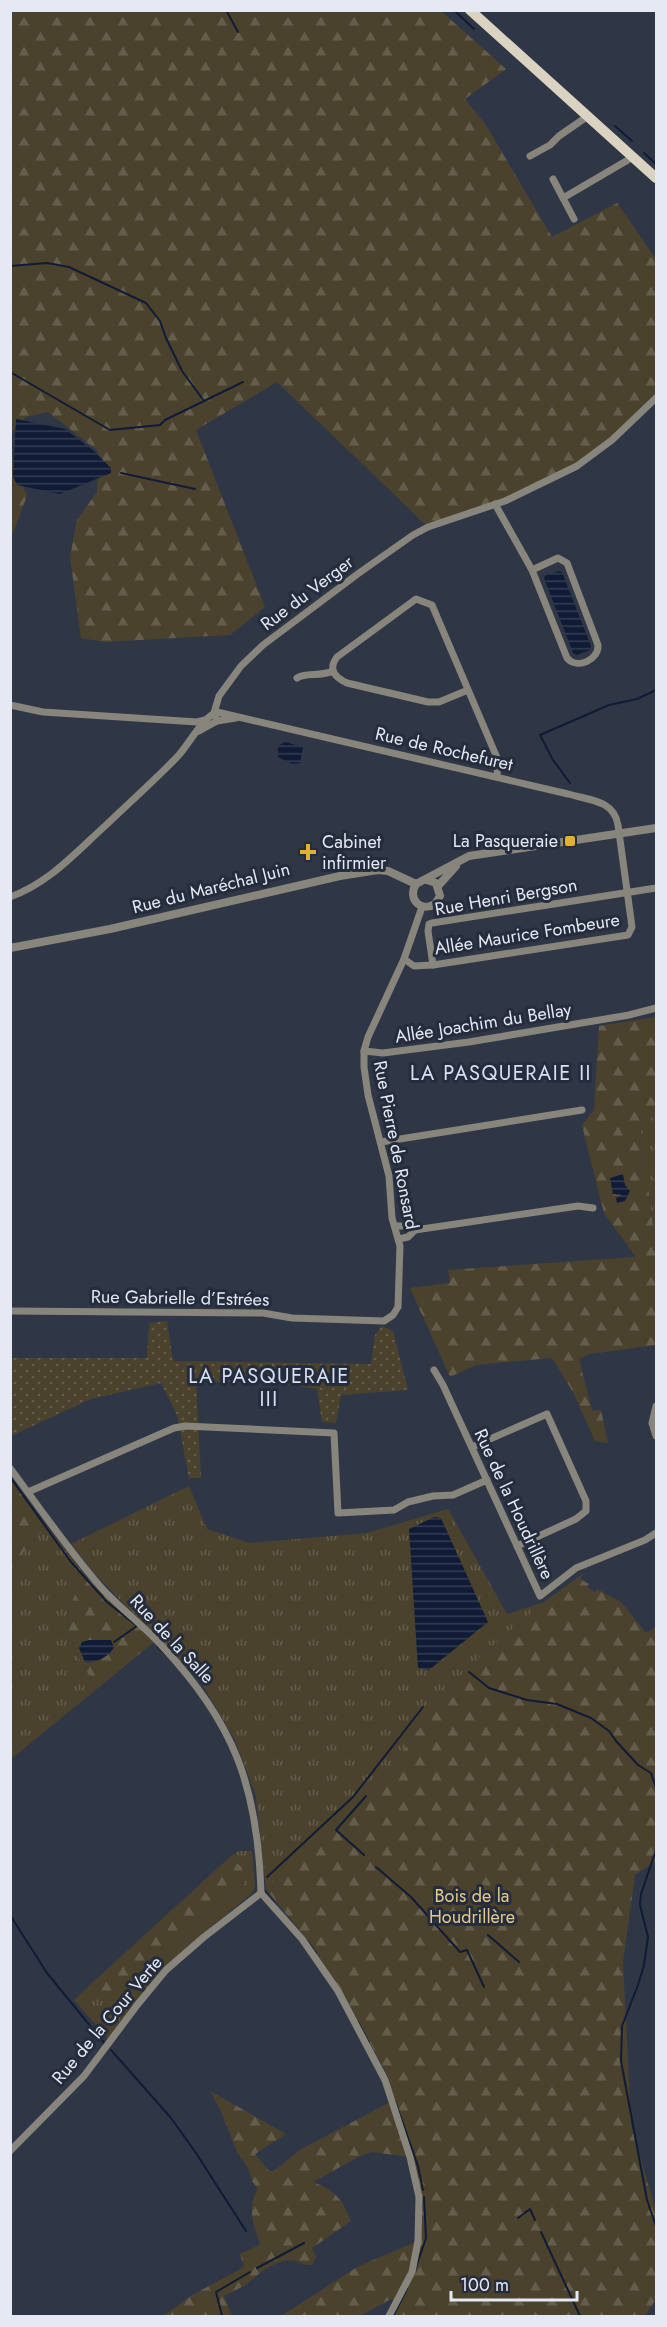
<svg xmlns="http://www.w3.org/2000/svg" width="667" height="2327" font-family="Jost,sans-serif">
<defs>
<pattern id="grass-tufts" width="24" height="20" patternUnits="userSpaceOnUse" patternTransform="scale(1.5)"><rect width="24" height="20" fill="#4b422d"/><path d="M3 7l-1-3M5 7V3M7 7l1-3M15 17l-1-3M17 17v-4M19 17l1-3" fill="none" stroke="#655d4c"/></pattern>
<pattern id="forest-firs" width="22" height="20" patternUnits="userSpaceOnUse" patternTransform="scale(1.5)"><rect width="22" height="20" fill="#4b422d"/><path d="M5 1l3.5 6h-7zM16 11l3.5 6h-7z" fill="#655d4c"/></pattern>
<pattern id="park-dots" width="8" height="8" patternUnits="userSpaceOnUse" patternTransform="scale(1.5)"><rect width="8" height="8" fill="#4b422d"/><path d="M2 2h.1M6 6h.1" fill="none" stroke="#655d4c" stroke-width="1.8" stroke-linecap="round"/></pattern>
<pattern id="water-rules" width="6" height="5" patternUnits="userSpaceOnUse" patternTransform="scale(1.5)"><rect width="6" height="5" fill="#101c36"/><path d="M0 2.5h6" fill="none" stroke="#333d54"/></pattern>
</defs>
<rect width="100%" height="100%" fill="#2f3746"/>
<g fill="url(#grass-tufts)">
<polygon points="650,1117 656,1118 656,1249 640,1124"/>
<polygon points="189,1486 207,1529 250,1543 367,1533 448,1509 507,1614 544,1602 464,1671 379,1781 266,1889 256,1796 235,1740 202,1684 93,1572 71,1544"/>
<path d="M47,1526L88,1579C84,1585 77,1591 74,1597C58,1628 80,1663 98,1688L11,1759V1566Z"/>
<polygon points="239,1851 252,1851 255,1887 251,1894 189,1945 159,1973 109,2040 74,2000 91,1984 97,1989 120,1995 243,1886 238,1863 231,1856"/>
</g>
<g fill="url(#forest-firs)">
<polygon points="11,11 441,11 506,69 465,99 486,125 552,237 617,203 656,259 656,398 612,440 545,483 428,527 277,382 196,430 265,607 230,635 105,642 81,638 70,557 77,520 97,492 98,451 48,412 26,417 12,432 12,459 27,496 11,538"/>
<polygon points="656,1017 656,1118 650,1117 640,1124 656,1249 656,1345 589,1354 579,1359 592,1411 601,1410 608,1443 595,1441 573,1392 552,1358 476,1365 450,1377 410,1288 450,1283 448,1270 636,1257 604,1213 582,1125 594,1110 599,1026"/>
<polygon points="10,1476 47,1526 11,1566 10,1566"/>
<path d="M584,1573L580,1579L589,1584L587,1587L595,1592L597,1589L622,1603L646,1633L656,1627V1861L635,1875L623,1962L631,2124L656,2212V2299L645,2316H389L396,2301L391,2299L360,2316H281L359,2266L418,2241L420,2216L410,2157L372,2152L360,2156L313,2182C336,2191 342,2199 351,2221L312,2248L316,2257L312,2265C303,2266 298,2260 290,2260C271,2262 259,2274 245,2285C239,2289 231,2292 224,2296L232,2316H164L192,2295L239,2270L244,2266L240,2254L260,2245C254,2225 246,2207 258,2189L252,2181L248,2168L237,2152L220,2109L210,2091L286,2134L255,2154L269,2171H274L300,2150L392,2101L389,2078L341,1989L310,1943L266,1889L341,1815L379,1781L464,1671L544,1602Z"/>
<path d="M88,1579L154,1642L98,1688C80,1663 58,1628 74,1597C77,1591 84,1585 88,1579Z"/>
<path d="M231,1856L242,1868L245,1883L243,1886L120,1995C109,2001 99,1992 91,1984Z"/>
</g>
<polygon fill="url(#park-dots)" points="167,1321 173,1361 371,1364 375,1335 382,1326 393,1331 408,1390 341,1395 336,1423 322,1422 317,1389 283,1384 196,1381 201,1478 189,1478 177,1415 161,1383 91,1399 11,1436 11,1358 147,1358 149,1323"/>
<g fill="url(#water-rules)">
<polygon points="16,419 65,429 94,451 111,468 111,473 60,494 17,485 13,476"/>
<polygon points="559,571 562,572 591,646 590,650 577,655 573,653 544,578 546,575"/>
<polygon points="285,742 303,747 300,763 292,764 278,757 278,746"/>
<polygon points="623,1174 625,1185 630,1191 625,1201 617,1203 616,1198 622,1195 613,1194 610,1178"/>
<polygon points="434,1517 441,1518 488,1622 429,1670 418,1668 409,1529"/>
<path d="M89,1640H111L114,1647C110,1656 95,1664 85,1662L79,1648L82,1642Z"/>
</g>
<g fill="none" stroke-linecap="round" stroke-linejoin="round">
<g stroke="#101c36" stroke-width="2">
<polyline points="226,10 238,32"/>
<polyline points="454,10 474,29"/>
<polyline points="615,126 632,141"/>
<polyline points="644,153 656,164"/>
<polyline points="10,266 47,263 69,267 146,303 160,321 166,338 182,371 204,401"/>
<polyline points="10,372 110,430 160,425 165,420 243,382"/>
<polyline points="121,473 195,489"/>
<polyline points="570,783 553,760 540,735 609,705 637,699 656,690"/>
<polyline points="10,1477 71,1562 107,1602 137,1626 114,1642"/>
<polyline points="158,1647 166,1655"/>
<polyline points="469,1672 489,1688 527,1700 557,1704 591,1718 609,1731 616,1741 638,1765 651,1773 656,1788"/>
<polyline points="656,1850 641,1894 640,1905 648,1937 644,1965 638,1985 622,2026 621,2061 647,2200 656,2226"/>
<polyline points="364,1855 336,1830 366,1796"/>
<polyline points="376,1867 411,1897 460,1952 467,1950 484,1987"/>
<polyline points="267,1877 353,1797 423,1707"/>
<polyline points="264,1891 274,1903"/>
<polyline points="10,1915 47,1973 105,2044"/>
<polyline points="488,1935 519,1962"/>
<polyline points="307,1941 316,1953"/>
<polyline points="358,2022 369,2043"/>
<polyline points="111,2050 171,2118 196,2153 246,2231"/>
<polyline points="395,2101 418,2166 423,2190"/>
<polyline points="518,2218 530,2209 535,2220"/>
<polyline points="541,2232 580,2316"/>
<polyline points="257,2268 304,2243"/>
<polyline points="415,2270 426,2238 424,2197"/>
<polyline points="222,2316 216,2292 250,2272"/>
<polyline points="393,2316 407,2289"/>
</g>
<g stroke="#88857c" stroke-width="7">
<polyline points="530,156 550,145 559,136 588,116"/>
<polyline points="553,179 563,198"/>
<polyline points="574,219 563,198 633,157"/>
<path d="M495,504L532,570L567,658C577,670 599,660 598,645L567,563L558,558L532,570"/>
<path d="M297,678C305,672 321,677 333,671"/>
<path d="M468,690L439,702H428L347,683C334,677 328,669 337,657L416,599L432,605L498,760L497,777"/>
<polyline points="10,705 43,712 197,722 205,720"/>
<polyline points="217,721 214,713 219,696 241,666 263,645 359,573 413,535 428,527 505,501 577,466 612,440 656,398"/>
<polyline points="199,731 217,721 236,718"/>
<path d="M10,897C49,883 75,853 105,826C129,803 155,780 178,756C189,744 203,717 217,712L568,794C589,800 614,800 618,825L632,927L628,935L433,965L414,966L404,959"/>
<polyline points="433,965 428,931 429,924 432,923 656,888"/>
<polyline points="364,1051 383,1053 469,1042 629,1015 656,1008"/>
<polyline points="381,1142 582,1110"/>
<polyline points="396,1226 407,1226 415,1230 578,1206 593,1208"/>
<polyline points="399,1239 408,1237 415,1230"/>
<polyline points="10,1311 263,1313 292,1318 384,1321 393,1315 398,1307 400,1246 392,1218 389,1176 368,1095 364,1067 364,1051 368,1037 404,959 422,907"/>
<polyline points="434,1370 443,1385 540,1596 576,1568 645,1540 656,1533"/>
<polyline points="656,1406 652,1423 656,1436"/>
<polyline points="472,1447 547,1414 586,1501 586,1511 576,1519 517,1546"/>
<path d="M10,1468C39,1507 67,1548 99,1585C117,1606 142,1624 161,1645C234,1722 258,1787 261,1893"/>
<polyline points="28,1492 174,1428 185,1426 334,1433 338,1513 394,1510 408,1502 433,1496 453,1495 487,1480"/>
<polyline points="261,1893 302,1939 338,1991 385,2080 410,2157 419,2197 418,2241 412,2272 389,2316"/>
<polyline points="10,2151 84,2076 138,2004 166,1970 204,1937 261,1893"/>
</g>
<g stroke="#88857c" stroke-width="8">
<path d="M427,880L436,883L440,896L435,904C420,913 407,898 416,884L469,856L656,828"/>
<polyline points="438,886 456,866"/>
<polyline points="10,948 110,929 340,876 378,870 388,871 416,884"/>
</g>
<polyline stroke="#dad3c1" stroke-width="10" points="470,10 656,178"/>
</g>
<g fill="#dfb034" stroke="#252c3c" stroke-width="2">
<rect x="564" y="835" width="12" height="12" rx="3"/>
<path d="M305 843h6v6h6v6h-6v6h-6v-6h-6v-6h6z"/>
</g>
<g text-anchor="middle" stroke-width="6" stroke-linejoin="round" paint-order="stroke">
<g font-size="18" fill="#e4e9f3" stroke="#252c3c">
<text transform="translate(307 593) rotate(-37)" y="6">Rue du Verger</text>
<text transform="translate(444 749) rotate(13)" y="6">Rue de Rochefuret</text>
<text transform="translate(211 888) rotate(-14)" y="6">Rue du Maréchal Juin</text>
<text transform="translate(506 897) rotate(-10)" y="6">Rue Henri Bergson</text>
<text transform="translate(527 934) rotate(-9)" y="6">Allée Maurice Fombeure</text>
<text transform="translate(483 1023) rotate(-9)" y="6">Allée Joachim du Bellay</text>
<text transform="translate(396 1145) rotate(79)" y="6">Rue Pierre de Ronsard</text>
<text transform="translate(180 1298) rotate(1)" y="6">Rue Gabrielle d’Estrées</text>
<text transform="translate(514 1504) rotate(65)" y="6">Rue de la Houdrillère</text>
<text transform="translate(172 1639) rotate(47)" y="6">Rue de la Salle</text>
<text transform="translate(107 2020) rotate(-50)" y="6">Rue de la Cour Verte</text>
</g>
<g font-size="18" fill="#e4e9f3" stroke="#252c3c" text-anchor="end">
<text x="558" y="847">La Pasqueraie</text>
<text x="322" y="848" text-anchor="start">Cabinet<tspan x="322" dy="21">infirmier</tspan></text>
</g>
<g font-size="18" fill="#e4ca8e" stroke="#252c3c">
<text x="472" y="1902">Bois de la<tspan x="472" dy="21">Houdrillère</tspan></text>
</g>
<g font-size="20" letter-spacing="1.5" fill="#d6e0f4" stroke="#252c3c">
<text x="501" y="1080">LA PASQUERAIE II</text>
<text x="269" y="1383">LA PASQUERAIE<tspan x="269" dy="23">III</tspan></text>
</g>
</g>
<rect width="667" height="2327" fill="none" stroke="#e4e9f3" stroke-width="24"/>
<path d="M451 2291v9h126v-9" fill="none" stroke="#e4e9f3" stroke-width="3"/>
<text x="460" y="2291" font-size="18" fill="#e4e9f3" stroke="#252c3c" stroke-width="4.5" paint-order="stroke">100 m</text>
</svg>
